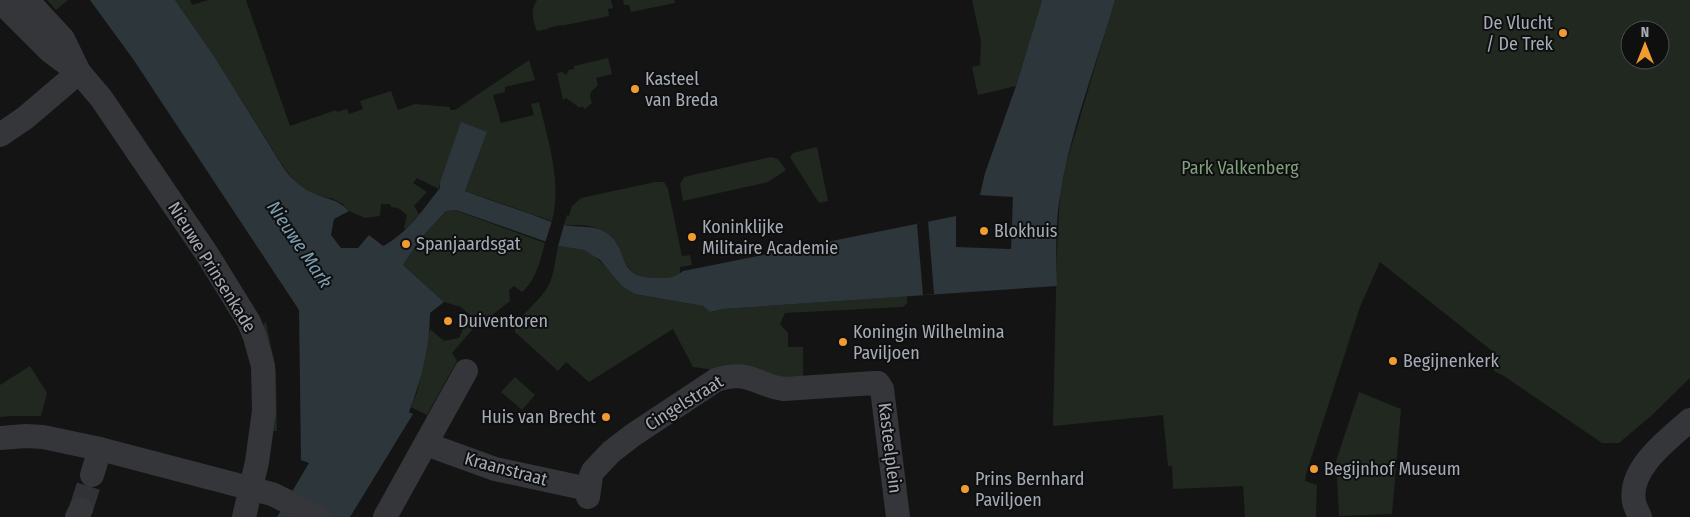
<svg xmlns="http://www.w3.org/2000/svg" width="1690" height="517" font-family="'Fira Sans Condensed',sans-serif">
<rect width="100%" height="100%" fill="#141415"/>
<g fill="#202820" fill-rule="evenodd">
<polygon points="47,0 68,0 56,10"/>
<path d="M175,0H190L192,5L208,0H246L290,126L336,110L337,112L347,109L349,114L363,109L360,101L391,91L398,110L415,104L450,107V110H455L529,60L535,80L505,87V92L493,95L501,123L534,115L531,104L539,102C548,141 562,181 552,221L465,191L487,132L440,181L439,189L417,178L413,183L427,192L414,206L419,214L406,229L404,228L407,215L398,208L391,207L390,204H381L380,216L365,218L349,211L343,204L333,199L314,194L297,184L285,169L214,56Z"/>
<path d="M537,0H611L613,8L608,9L609,16L561,26V25L548,28V29L537,31C533,21 530,10 537,0Z"/>
<polygon points="623,0 674,0 675,3 631,12 629,5 624,5"/>
<polygon points="972,0 1042,0 1016,86 978,95 972,67 980,65 981,41"/>
<path d="M1115,0H1690V378L1651,416L1619,443H1602L1504,376L1494,371L1496,354L1380,262L1360,307L1306,474L1305,481L1317,485L1316,517H1245L1243,486L1173,489L1172,466H1168L1163,415L1053,426L1057,249L1060,193L1066,164ZM1630,30H1660V60H1630Z"/>
<polygon points="608,58 612,74 596,78 598,85 591,92 590,97 592,103 585,109 582,106 580,108 566,98 563,100 557,73 562,72 566,75 569,70 574,69 574,66"/>
<polygon points="817,147 828,201 819,203 790,157 793,153"/>
<polygon points="771,157 778,159 786,170 768,182 683,201 680,184 684,177"/>
<path d="M655,182H664L668,189L682,256L690,255L692,265L680,267V274L677,277C667,278 655,281 645,278C619,273 623,239 599,229C589,224 575,225 564,225L567,215L569,216L572,206L581,198Z"/>
<path d="M455,210L545,243C540,260 537,279 522,292L514,286L509,290L510,301L491,316L484,325L475,315L472,317L461,307L444,302L403,265L421,238L446,211Z"/>
<path d="M558,246L584,250L592,254L635,294L703,306L710,312L723,309L907,296V303L903,307L785,313L780,324L788,333V347H803V378L783,379L693,367L673,329L589,382L566,362L558,371L515,332C515,318 540,301 547,288C554,277 555,260 558,246Z"/>
<polygon points="471,319 477,324 452,353 457,361 427,415 411,407 417,393 430,329 444,341 459,338 467,320"/>
<polygon points="266,322 276,371 277,431 272,431 262,326"/>
<polygon points="30,366 47,393 41,416 12,416 0,417 0,385"/>
<polygon points="515,377 535,395 522,410 501,392"/>
<polygon points="1359,392 1401,409 1392,514 1339,516 1336,461"/>
</g>
<path fill="#2c363b" d="M90,0H175L214,56L285,170C293,180 300,187 313,193C326,199 338,199 349,211L334,219L331,235L341,248H358L369,235L383,246C408,233 423,209 440,188V182L461,122L487,132L465,191C487,199 509,207 531,214C541,218 553,223 564,225C579,228 595,224 608,234C630,251 615,279 658,278C668,278 675,278 683,271L956,216V247L1011,249L1013,197L980,195L985,173L1016,86L1042,0H1115C1097,63 1072,126 1061,190C1055,221 1056,254 1057,286L723,309L710,312L703,306L635,294L622,286L600,260L584,250L558,246L456,210L446,211L421,238L403,265L444,302L430,313C430,346 421,381 409,412L413,414L350,517H277L309,463L301,460L299,310L133,59Z"/>
<g fill="#141415">
<polygon points="552,221 564,225 558,246 545,243"/>
<polygon points="928,221 934,294 923,295 917,224"/>
</g>
<g fill="none" stroke-linecap="round" stroke-linejoin="round">
<polyline stroke="#313235" stroke-width="24" stroke-dasharray="24 12" stroke-linecap="butt" points="81,509 92,475"/>
<g stroke="#35363a" stroke-width="24">
<polyline points="27,0 63,39 79,72 101,98 207,254 249,322 255,337 263,366 264,411 257,462 244,517"/>
<polyline points="0,1 50,51 77,71"/>
<polyline points="0,135 25,118 79,72"/>
<polyline points="0,438 26,436 43,437 100,449 272,494 319,517"/>
<polyline points="426,444 495,469 588,489"/>
<polyline points="92,475 100,449"/>
<path d="M588,497L591,476L593,471L611,452L633,435L716,380C750,369 755,385 784,389L874,383H878L882,389L898,517"/>
<polyline points="77,517 81,509"/>
<polyline points="385,517 466,371"/>
<path d="M1640,517C1638,512 1635,507 1634,502C1628,468 1668,440 1690,420"/>
</g>
</g>
<g fill="#f09c31" stroke="#0f0f10" stroke-width="2">
<circle cx="1563" cy="33" r="5"/>
<circle cx="635" cy="89" r="5"/>
<circle cx="984" cy="231" r="5"/>
<circle cx="692" cy="237" r="5"/>
<circle cx="406" cy="244" r="5"/>
<circle cx="448" cy="321" r="5"/>
<circle cx="843" cy="342" r="5"/>
<circle cx="1393" cy="361" r="5"/>
<circle cx="606" cy="417" r="5"/>
<circle cx="1314" cy="469" r="5"/>
<circle cx="965" cy="489" r="5"/>
</g>
<g text-anchor="middle" stroke-width="4" stroke-linejoin="round" paint-order="stroke">
<g font-size="18" fill="#a5acb6" stroke="#0f0f10" text-anchor="start">
<text x="1553" y="29" text-anchor="end">De Vlucht<tspan x="1553" dy="21">/ De Trek</tspan></text>
<text x="645" y="85">Kasteel<tspan x="645" dy="21">van Breda</tspan></text>
<text x="702" y="233">Koninklijke<tspan x="702" dy="21">Militaire Academie</tspan></text>
<text x="994" y="237">Blokhuis</text>
<text x="416" y="250">Spanjaardsgat</text>
<text x="458" y="327">Duiventoren</text>
<text x="853" y="338">Koningin Wilhelmina<tspan x="853" dy="21">Paviljoen</tspan></text>
<text x="1403" y="367">Begijnenkerk</text>
<text x="596" y="423" text-anchor="end">Huis van Brecht</text>
<text x="1324" y="475">Begijnhof Museum</text>
<text x="975" y="485">Prins Bernhard<tspan x="975" dy="21">Paviljoen</tspan></text>
</g>
<g font-size="18" fill="#7ea17c" stroke="#0f0f10">
<text x="1240" y="174">Park Valkenberg</text>
</g>
<g font-size="18" fill="#a5acb6" stroke="#0f0f10">
<text transform="translate(212 267) rotate(58)" y="6">Nieuwe Prinsenkade</text>
<text transform="translate(684 403) rotate(-32)" y="6">Cingelstraat</text>
<text transform="translate(890 448) rotate(83)" y="6">Kasteelplein</text>
<text transform="translate(506 469) rotate(15)" y="6">Kraanstraat</text>
</g>
<g font-size="19" font-style="italic" fill="#7c9eb1" stroke="#0f0f10">
<text transform="translate(300 244) rotate(56)" y="7">Nieuwe Mark</text>
</g>
</g>
<g transform="translate(1645 45)"><circle r="24" fill="#0f0f10" stroke="#4b4e52"/>
<path d="M0-4L9 19L0 12L-9 19Z" fill="#f09c31"/>
<text y="-8" font-size="14" font-weight="bold" text-anchor="middle" fill="#a5acb6">N</text>
</g>
</svg>
